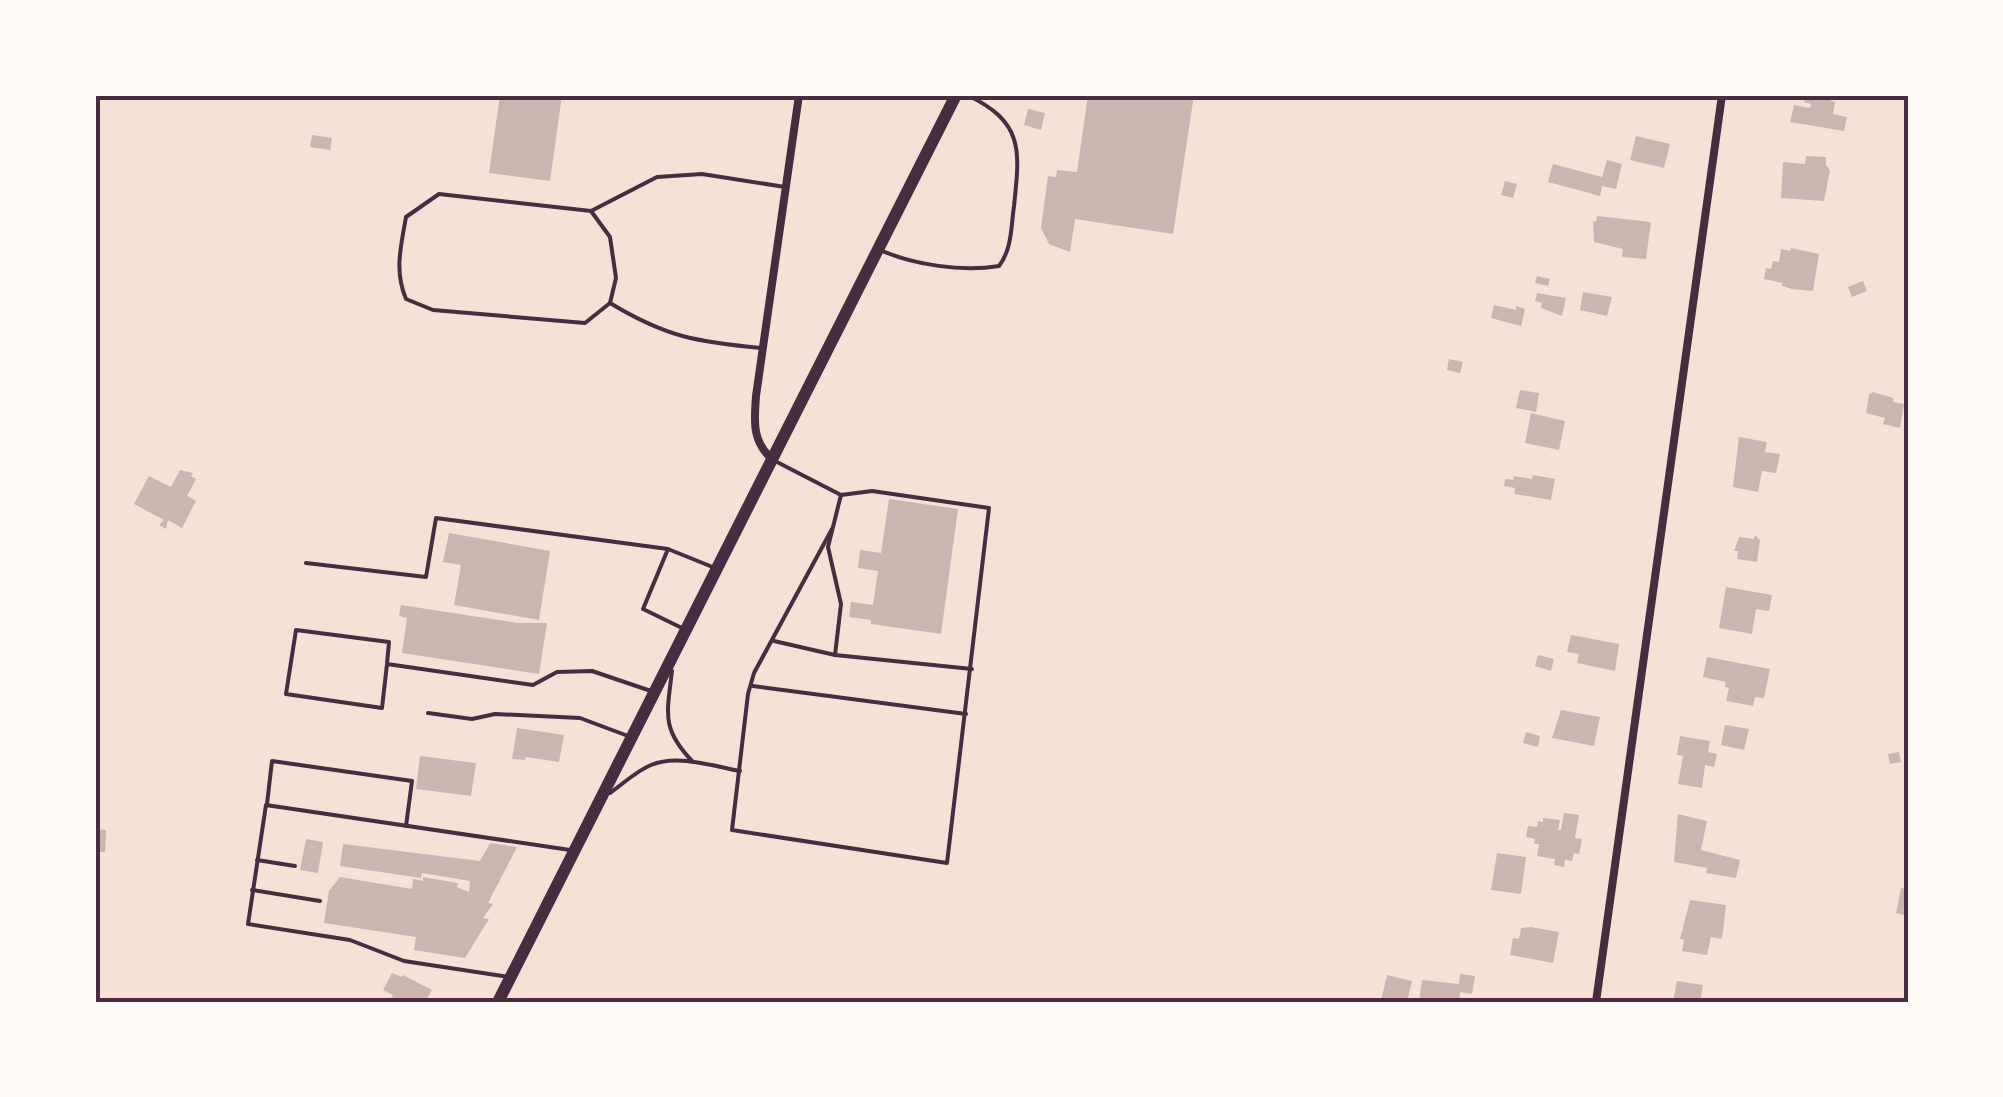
<svg xmlns="http://www.w3.org/2000/svg" width="2003" height="1097" font-family="Mulish,sans-serif">
<rect width="100%" height="100%" fill="#f7e1d7"/>
<g fill="#ccb4b1">
<polygon points="500,95 562,95 550,181 489,173"/>
<polygon points="1088,95 1194,95 1173,234 1075,219 1070,252 1049,244 1041,228 1048,176 1056,177 1057,170 1077,172"/>
<polygon points="1805,95 1832,95 1831,101 1835,102 1833,114 1847,117 1844,131 1790,122 1794,105 1810,108 1811,104 1804,102"/>
<polygon points="1028,109 1045,113 1041,130 1024,125"/>
<polygon points="312,135 332,138 330,150 310,147"/>
<polygon points="1636,136 1670,144 1664,168 1630,160"/>
<polygon points="1806,156 1826,157 1826,165 1830,170 1824,201 1781,198 1783,162 1805,164"/>
<polygon points="1607,160 1622,164 1616,189 1602,186 1600,196 1548,182 1553,164 1602,177"/>
<polygon points="1505,181 1517,184 1513,198 1501,195"/>
<polygon points="1597,216 1651,222 1646,259 1622,257 1623,249 1594,242 1593,221 1596,222"/>
<polygon points="1791,248 1819,254 1813,291 1792,289 1782,286 1782,283 1764,279 1766,268 1771,269 1773,261 1779,262 1781,249 1790,251"/>
<polygon points="1537,276 1550,279 1548,286 1535,283"/>
<polygon points="1863,281 1867,291 1852,297 1848,287"/>
<polygon points="1583,292 1612,297 1607,316 1580,310"/>
<polygon points="1537,293 1566,298 1562,316 1541,308 1542,303 1535,301"/>
<polygon points="1494,305 1516,310 1516,306 1525,309 1521,326 1491,318"/>
<polygon points="1449,359 1463,362 1460,373 1447,370"/>
<polygon points="1520,390 1539,393 1536,412 1516,408"/>
<polygon points="1873,392 1893,398 1893,402 1904,404 1900,428 1883,424 1885,418 1866,413 1869,395"/>
<polygon points="1531,413 1565,421 1559,450 1525,443"/>
<polygon points="1739,437 1767,442 1765,452 1780,454 1776,473 1762,471 1758,492 1733,487"/>
<polygon points="180,470 193,473 191,476 196,479 187,496 196,501 182,528 168,520 166,529 159,525 164,520 134,504 149,476 171,487"/>
<polygon points="1533,475 1555,479 1551,500 1514,494 1515,488 1504,486 1505,479 1513,480 1514,476 1532,479"/>
<polygon points="889,499 958,509 941,634 871,624 871,620 849,617 851,602 873,605 878,571 858,568 860,550 881,553"/>
<polygon points="449,533 550,551 539,620 454,605 461,565 443,562"/>
<polygon points="1755,535 1760,540 1757,562 1737,559 1738,551 1734,551 1739,537 1754,539"/>
<polygon points="1726,587 1772,595 1769,611 1756,609 1752,634 1719,628"/>
<polygon points="401,605 518,623 547,623 539,674 402,653 407,618 399,616"/>
<polygon points="1571,635 1619,644 1615,671 1577,663 1579,654 1567,652"/>
<polygon points="1538,655 1554,659 1551,671 1535,666"/>
<polygon points="1707,657 1770,669 1764,698 1755,697 1753,706 1726,701 1729,688 1725,687 1726,682 1703,677"/>
<polygon points="1561,710 1600,717 1594,746 1552,738"/>
<polygon points="1725,725 1749,729 1744,750 1721,745"/>
<polygon points="517,728 564,735 559,762 526,757 525,760 512,759"/>
<polygon points="1526,732 1540,736 1538,747 1523,743"/>
<polygon points="1680,736 1710,741 1708,752 1717,754 1714,767 1705,765 1702,788 1678,784 1683,756 1677,755"/>
<polygon points="1899,752 1901,762 1890,764 1888,754"/>
<polygon points="420,756 476,763 471,796 416,789"/>
<polygon points="1564,813 1579,815 1575,838 1582,839 1579,854 1574,853 1572,861 1565,860 1564,867 1554,865 1555,859 1537,856 1539,844 1534,844 1535,839 1526,837 1528,826 1537,827 1538,821 1543,822 1543,818 1560,820 1558,830 1561,830"/>
<polygon points="1678,814 1707,821 1701,850 1740,860 1736,878 1706,873 1707,868 1674,862"/>
<polygon points="95,829 106,830 105,852 99,852 97,862"/>
<polygon points="306,839 323,842 318,873 300,870"/>
<polygon points="490,843 517,847 488,903 493,904 483,918 489,919 465,958 414,950 416,937 324,923 329,891 340,877 412,889 413,879 423,881 423,877 458,883 457,887 469,892 470,881 422,873 421,878 340,866 343,844 480,861"/>
<polygon points="1497,853 1526,857 1521,894 1491,890"/>
<polygon points="1901,888 1908,889 1908,916 1896,913"/>
<polygon points="1690,900 1726,905 1722,939 1711,937 1707,955 1682,951 1684,940 1680,939"/>
<polygon points="1531,927 1559,932 1553,963 1510,955 1513,938 1519,939 1521,928"/>
<polygon points="392,973 402,977 403,975 432,990 425,1002 389,1002 393,995 383,990"/>
<polygon points="1460,974 1475,976 1472,994 1460,992 1459,1002 1419,1002 1422,980 1459,984"/>
<polygon points="1387,975 1412,981 1407,1002 1381,1001"/>
<polygon points="1677,981 1703,985 1700,1002 1673,1002"/>
</g>
<g fill="none" stroke-linecap="round" stroke-linejoin="round">
<g stroke="#4a2c40" stroke-width="4">
<path d="M591,211L610,237L616,278L610,303L585,323L433,310L406,299C394,271 401,246 406,217L439,194L591,211L657,177L702,174L785,187"/>
<path d="M880,250C914,265 962,272 999,266C1012,249 1011,227 1014,206C1020,150 1024,122 967,95"/>
<path d="M610,303C666,337 697,342 761,348"/>
<polyline points="775,461 841,495 872,491 989,508 947,863 732,830 748,694 754,673 832,529"/>
<polyline points="668,549 643,609 684,629"/>
<polyline points="306,563 426,577 436,518 668,549 715,568"/>
<polyline points="774,641 835,655 972,669"/>
<polyline points="835,655 841,604 828,547 841,495"/>
<polyline points="387,664 389,642 296,630 286,694 382,708 387,664 533,685 557,672 592,671 651,691"/>
<path d="M672,671C667,714 661,729 693,762"/>
<polyline points="753,686 966,714"/>
<polyline points="428,713 472,719 495,714 580,718 628,736"/>
<path d="M610,793C623,784 636,771 651,765C678,754 713,766 740,771"/>
<polyline points="267,804 272,761 412,781 406,826"/>
<polyline points="257,860 295,866"/>
<polyline points="252,890 320,901"/>
<polyline points="509,977 404,961 350,940 248,924 266,805 570,850"/>
</g>
<g stroke="#4a2c40" stroke-width="8">
<path d="M773,460C752,442 754,422 756,396L799,95"/>
<polyline points="1596,1002 1722,95"/>
</g>
<polyline stroke="#4a2c40" stroke-width="12" points="498,1002 956,95"/>
</g>
<rect width="2003" height="1097" fill="none" stroke="#fffaf5" stroke-width="195"/>
<rect x="98" y="98" width="1808" height="902" fill="none" stroke="#4a2c40" stroke-width="4"/>
</svg>
